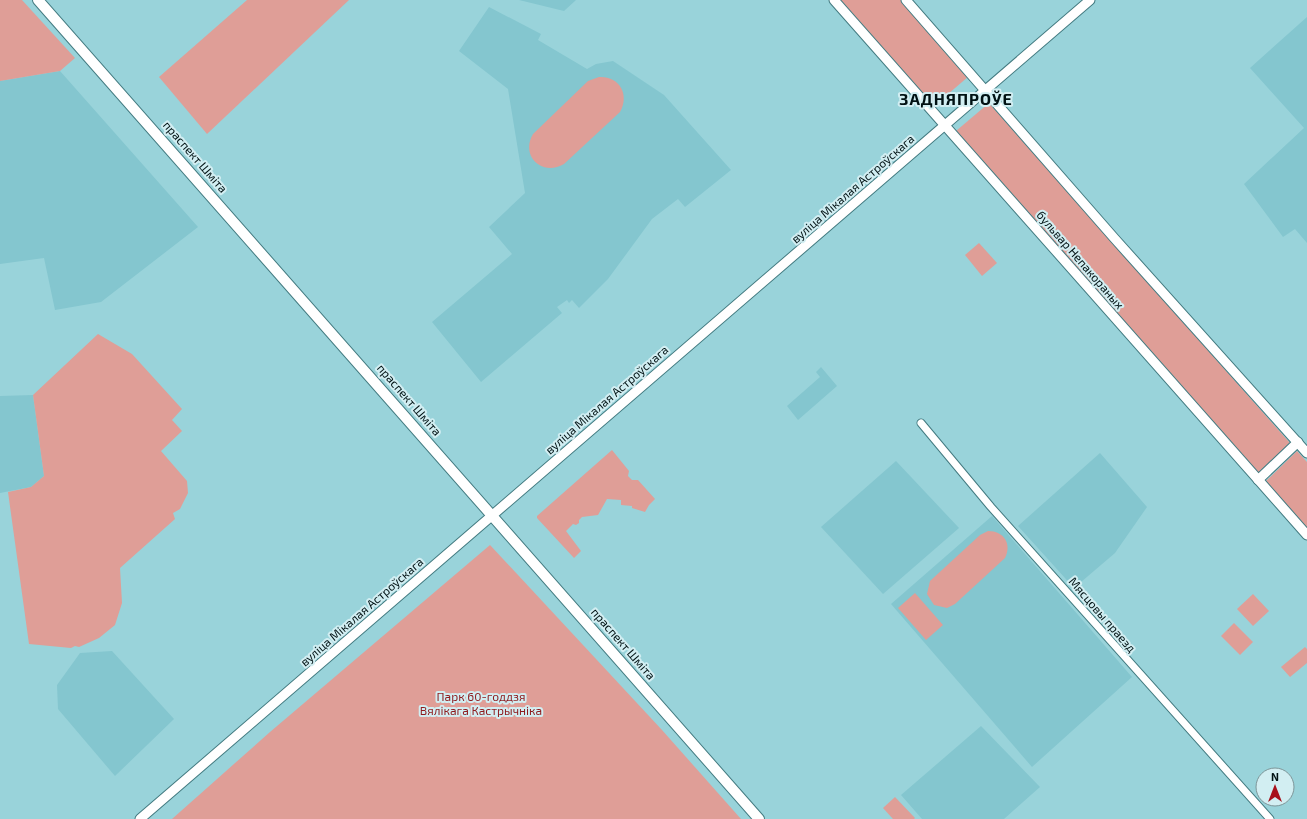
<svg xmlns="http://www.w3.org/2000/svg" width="1307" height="819" font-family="'Exo 2',sans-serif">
<rect width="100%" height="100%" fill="#99d3da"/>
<g fill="#84c6cf">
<polygon points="519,0 576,0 564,11"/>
<polygon points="489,7 541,34 538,40 587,69 596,64 613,61 664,95 731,170 685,207 678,199 652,219 608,279 579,308 572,300 569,303 567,300 557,307 562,313 481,382 432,322 512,254 489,227 525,193 508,89 459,51"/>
<polygon points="1307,17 1307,243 1295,229 1283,237 1244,184 1304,128 1250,68"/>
<polygon points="60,71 198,227 101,302 55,310 44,258 0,264 0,81"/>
<polygon points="821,367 837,386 798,420 787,406 820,377 816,372"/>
<polygon points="33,395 44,476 31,487 0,493 0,396"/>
<polygon points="1100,453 1147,507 1115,553 1074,588 1018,526"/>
<polygon points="896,461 959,528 883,594 821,527"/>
<polygon points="992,516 1132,677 1032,767 891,604"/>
<polygon points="112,651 174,719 115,776 58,709 57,685 80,653"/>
<polygon points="981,726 1040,787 1004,819 922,819 901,795"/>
</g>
<g fill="#df9e97">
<polygon points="0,0 22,0 75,58 60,71 0,81"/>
<polygon points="247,0 349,0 207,134 159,77"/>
<polygon points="837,0 901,0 969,76 933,107"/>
<path d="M599,77C619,76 630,94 620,112L564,164C542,177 520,156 533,134L588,81Z"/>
<polygon points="989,103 1290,443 1258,473 956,131"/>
<polygon points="979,243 997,263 982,276 965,255"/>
<polygon points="98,334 132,354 182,409 172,420 182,431 161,451 187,481 188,493 180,509 173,513 175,519 120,568 122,603 115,625 99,638 79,647 75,646 71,648 29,644 8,492 31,487 44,476 33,395"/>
<polygon points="612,450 629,471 628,476 632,480 638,480 655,499 649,505 645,512 632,508 632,506 621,505 621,500 607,499 598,515 582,517 579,520 579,523 576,525 573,524 566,531 581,551 574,558 537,518 537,516"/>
<polygon points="1297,451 1307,462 1307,528 1266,481"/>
<path d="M988,531C1004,531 1012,544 1005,558L955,604L947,608L934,605L927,594L930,581L980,535Z"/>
<polygon points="490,545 662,730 741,819 172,819 270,732"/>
<polygon points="915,593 943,625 926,640 898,608"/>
<polygon points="1253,594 1269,611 1253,626 1237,609"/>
<polygon points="1234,623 1253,642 1240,655 1221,636"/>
<polygon points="1305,647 1307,649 1307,663 1290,677 1281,667"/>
<polygon points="895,797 915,818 914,819 893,819 883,808"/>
</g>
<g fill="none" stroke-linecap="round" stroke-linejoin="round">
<g stroke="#437b81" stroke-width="9">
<polyline id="minor" points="921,423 991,507 1270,819"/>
</g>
<g stroke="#437b81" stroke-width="11">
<g id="secondary">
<polyline points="834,0 1307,535"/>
<polyline points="906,0 1115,239 1307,453"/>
<polyline points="1258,480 1298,442"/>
<polyline points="140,819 1090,0"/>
</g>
</g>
<g stroke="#437b81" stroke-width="12">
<polyline id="primary" points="38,0 759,819"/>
</g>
<use href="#minor" stroke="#fff" stroke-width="7"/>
<use href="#secondary" stroke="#fff" stroke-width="9"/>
<use href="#primary" stroke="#fff" stroke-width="10"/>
</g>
<g text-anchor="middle" stroke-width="4" stroke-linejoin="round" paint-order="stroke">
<g font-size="12" fill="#001113" stroke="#d2eef2">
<text transform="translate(195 157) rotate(49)" y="4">праспект Шміта</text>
<text transform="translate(853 189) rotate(-41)" y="4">вуліца Мікалая Астроўскага</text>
<text transform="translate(1080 260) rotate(49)" y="4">бульвар Непакораных</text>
<text transform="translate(409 400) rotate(49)" y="4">праспект Шміта</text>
<text transform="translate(607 400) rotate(-41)" y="4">вуліца Мікалая Астроўскага</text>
<text transform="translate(362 612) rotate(-41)" y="4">вуліца Мікалая Астроўскага</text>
<text transform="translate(1102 615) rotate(49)" y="4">Мясцовы праезд</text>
<text transform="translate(623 644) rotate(49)" y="4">праспект Шміта</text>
</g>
<g font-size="12" fill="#8d1b1e" stroke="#d2eef2">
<text x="481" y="701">Парк 60-годдзя<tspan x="481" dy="14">Вялікага Кастрычніка</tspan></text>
</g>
<g font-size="16" font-weight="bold" letter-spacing="1" fill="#001113" stroke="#d2eef2">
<text x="956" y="105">ЗАДНЯПРОЎЕ</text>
</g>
</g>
<g transform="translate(1275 787)"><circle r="19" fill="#d2eef2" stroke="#7e9699"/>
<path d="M0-3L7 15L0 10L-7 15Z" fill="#a7111c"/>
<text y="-6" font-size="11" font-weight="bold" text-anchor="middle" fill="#001113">N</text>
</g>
</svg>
